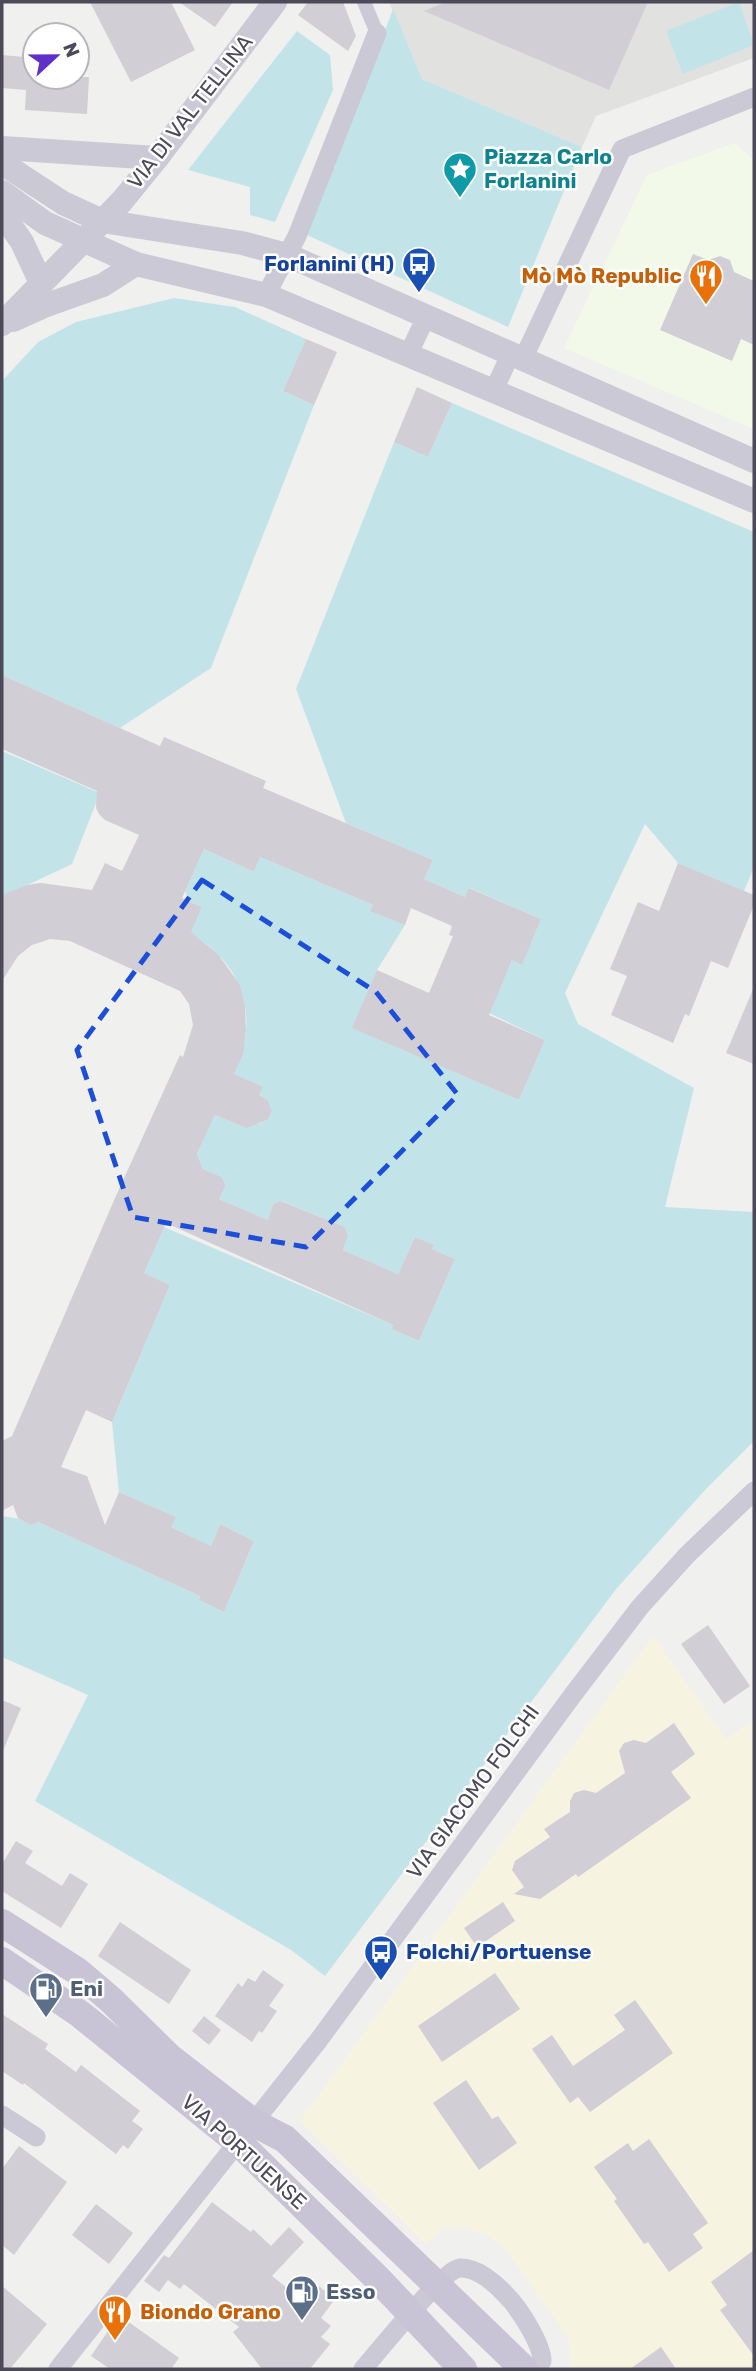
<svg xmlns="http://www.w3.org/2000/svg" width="756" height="2371" font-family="Rubik,sans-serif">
<rect width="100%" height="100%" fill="#f0f0ee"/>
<polygon fill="#f2f9e9" points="735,143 754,160 754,429 564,348 647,175"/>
<polygon fill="#e1e1df" points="389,2 754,2 754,58 596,116 582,147 422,79"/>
<polygon fill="#f7f3e1" points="653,1636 726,1739 754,1720 754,2369 569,2369 571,2348 565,2333 506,2250 489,2236 466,2228 444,2228 425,2244 300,2121"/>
<g fill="#c2e4e9">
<polygon points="739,2 754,45 683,74 666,31"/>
<polygon points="393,9 422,79 582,147 508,327 307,235"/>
<polygon points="297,31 330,55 333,90 275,222 250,215 250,187 188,170"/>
<polygon points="174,298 235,307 306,339 283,391 314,405 211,668 120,728 2,675 2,381 38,342 76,322"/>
<path d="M452,403L754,532V867L744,891L678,863L645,824L565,993L578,1024L694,1088L665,1207L754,1212V1441L705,1490L617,1588L325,1976L291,1950L35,1801L88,1695L2,1657V1516L38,1522L200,1596L199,1600L224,1612L254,1541L220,1524L211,1546L171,1527L175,1517L119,1492L112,1422L170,1285L144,1273L164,1227L393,1325L391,1329L419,1341L455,1259L432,1249L433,1245L415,1237L398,1274L343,1250L348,1236L345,1227L282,1201L273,1204L268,1220L219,1199L226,1185L222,1177L203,1169L197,1154L215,1115L246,1128L249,1120L258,1124L268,1120L272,1111L268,1100L259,1095L262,1087L234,1074C260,1017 245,965 190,933L202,907L189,901L185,891L204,849L254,872L260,857L373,905L371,911L405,925L377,970L353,1028L519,1100L545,1040L489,1013L512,960L522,964L541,919L470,888L465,897L424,879L433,860L346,823L296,689L394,442L428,457Z"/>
<polygon points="2,751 100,793 72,864 2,897"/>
</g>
<g fill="#d1ced5">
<polygon points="90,2 171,2 195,50 131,82"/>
<polygon points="179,2 233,2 215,27"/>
<polygon points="308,2 343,2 356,36 348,51 298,15"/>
<polygon points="446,2 648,2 609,90 424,11"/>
<polygon points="2,55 35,58 35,77 89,77 87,114 25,110 26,90 2,88"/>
<polygon points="693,254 708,260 720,256 730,260 734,272 754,281 754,345 741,339 732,361 660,330"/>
<polygon points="306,339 337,352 314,405 283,391"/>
<polygon points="417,387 452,403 428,457 394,442"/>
<polygon points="2,675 160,746 164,737 266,781 263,788 433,860 424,879 465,897 469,888 541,919 522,965 512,960 489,1015 545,1040 519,1100 352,1028 377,970 429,993 453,936 449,935 452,926 411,908 405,925 370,911 373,905 260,857 254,872 204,849 182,898 202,907 191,932 218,954 240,985 245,1005 246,1031 243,1054 234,1074 263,1087 259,1095 268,1100 272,1111 268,1120 246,1128 215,1115 197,1154 203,1169 222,1177 226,1185 219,1199 268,1220 273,1204 281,1201 345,1227 348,1236 343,1250 398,1274 415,1237 434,1245 432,1249 455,1259 419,1341 391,1329 393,1325 166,1223 144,1273 170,1285 112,1422 86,1410 61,1467 87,1476 105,1525 119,1492 176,1517 171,1527 211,1546 220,1524 254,1541 224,1612 199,1600 200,1596 38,1522 31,1525 18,1518 13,1505 2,1511 2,1441 12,1436 115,1198 180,1055 183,1057 193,1025 189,1004 180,991 70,941 50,939 32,945 18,956 2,981 2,895 27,885 41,883 92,890 105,863 122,871 139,835 105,820 99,814 96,808 97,791 2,749"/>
<polygon points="678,863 754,895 754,905 728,968 711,961 689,1016 685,1014 673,1043 611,1015 627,976 610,969 638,902 659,911"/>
<polygon points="754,987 754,1064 726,1053"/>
<polygon points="708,1625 750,1686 724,1704 681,1644"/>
<polygon points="2,1700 21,1708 2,1753"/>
<polygon points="674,1723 695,1754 671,1772 691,1798 578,1877 576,1874 540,1899 514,1894 524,1887 512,1870 515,1861 550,1837 544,1829 570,1812 570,1801 574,1793 584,1790 596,1793 625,1773 619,1751 624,1743 634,1740 646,1743"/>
<polygon points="16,1841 33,1851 25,1863 62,1886 70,1873 88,1884 61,1928 2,1891 2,1864"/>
<polygon points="503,1902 515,1921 477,1947 464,1928"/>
<polygon points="120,1922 191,1970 169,2004 98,1956"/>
<polygon points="263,1970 284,1985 269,2006 277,2011 262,2033 259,2031 252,2042 215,2016 238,1983 242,1987 248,1978 255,1982"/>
<polygon points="495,1973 520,2009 442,2062 418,2026"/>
<polygon points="635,2000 673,2053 590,2112 578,2097 570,2103 532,2049 552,2035 573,2066 625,2030 614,2015"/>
<polygon points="2,2014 48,2044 45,2049 76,2072 81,2065 140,2111 132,2121 143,2129 128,2149 123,2145 116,2154 24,2083 23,2085 2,2071"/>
<polygon points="204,2016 221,2030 209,2045 192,2031"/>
<polygon points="466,2080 492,2119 498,2116 517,2143 479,2170 433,2103"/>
<polygon points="649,2139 708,2223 693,2234 703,2248 669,2272 648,2242 644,2244 614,2201 617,2199 594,2167 628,2143 633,2151"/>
<polygon points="19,2146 67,2182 14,2255 2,2245 2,2169"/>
<polygon points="212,2202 251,2232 253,2229 271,2246 289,2227 304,2242 272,2276 306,2303 319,2286 335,2299 321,2318 331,2326 321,2337 330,2344 310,2369 262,2369 233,2332 239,2327 184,2284 180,2289 168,2280 159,2292 144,2281 164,2255 169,2258"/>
<polygon points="96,2204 133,2233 109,2264 72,2235"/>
<polygon points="754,2250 754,2356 720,2310 727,2305 711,2282"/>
<polygon points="2,2286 47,2324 10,2369 2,2369"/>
<polygon points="119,2315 179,2358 171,2369 110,2369 91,2356"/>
<polygon points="661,2347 676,2369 630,2369"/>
</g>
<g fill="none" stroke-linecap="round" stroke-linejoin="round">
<polyline stroke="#ccc9d6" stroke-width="14" points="364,2 377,33"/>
<g stroke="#ccc9d6" stroke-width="19">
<polyline points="266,295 297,236 377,33"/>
<polyline points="408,355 426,317"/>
<polyline points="523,359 622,149 754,97"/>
<polyline points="494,390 511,353"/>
<polyline points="2,2115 36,2137"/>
<polyline points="58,2369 318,2041 572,1696 640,1607 687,1555 754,1491"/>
<path d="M363,2369C378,2352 444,2269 460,2268C477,2267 496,2284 506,2295C519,2308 542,2344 542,2361L537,2369"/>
</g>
<g stroke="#ccc9d6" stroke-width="24">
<polyline points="2,148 157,158"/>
<polyline points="2,163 63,203 102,221 242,243 287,255 754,461"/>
<polyline points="2,192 45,223 136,264 266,295 754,501"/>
<polyline points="2,213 22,242 41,283"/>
<polyline points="13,320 44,306 103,285 136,264"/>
<polyline points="2,324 122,201 157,158 275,2"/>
</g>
<g stroke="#c8c3d5" stroke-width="28">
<polyline points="2,1923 77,1971 111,2000 169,2057 254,2123 285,2139 524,2369"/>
<polyline points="2,1961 80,2014 238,2142 378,2279 463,2369"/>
</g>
</g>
<path fill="none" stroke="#1d4ed8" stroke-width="5" stroke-dasharray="14 9" stroke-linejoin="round" d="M202,880L376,992L458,1095L306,1247L133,1217L77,1050Z"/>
<defs>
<g id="sight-pin" transform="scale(1.75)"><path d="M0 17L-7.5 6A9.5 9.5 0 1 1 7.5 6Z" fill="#0f9aa8" stroke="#fff"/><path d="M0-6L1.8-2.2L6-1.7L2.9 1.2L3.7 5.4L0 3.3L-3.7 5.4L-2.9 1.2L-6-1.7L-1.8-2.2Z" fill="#fff"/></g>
<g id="bus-pin" transform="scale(1.75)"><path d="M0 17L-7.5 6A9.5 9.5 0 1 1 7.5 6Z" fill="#1a4fb4" stroke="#fff"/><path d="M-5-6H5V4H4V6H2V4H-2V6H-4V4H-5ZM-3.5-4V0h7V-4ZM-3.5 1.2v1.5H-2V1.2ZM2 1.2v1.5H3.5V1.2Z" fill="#fff"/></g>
<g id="restaurant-pin" transform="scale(1.75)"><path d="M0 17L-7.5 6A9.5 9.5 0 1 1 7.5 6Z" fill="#e8710a" stroke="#fff"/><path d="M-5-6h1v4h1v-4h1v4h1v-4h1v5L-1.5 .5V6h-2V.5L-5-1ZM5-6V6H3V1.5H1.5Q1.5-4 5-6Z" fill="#fff"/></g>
<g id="fuel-pin" transform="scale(1.75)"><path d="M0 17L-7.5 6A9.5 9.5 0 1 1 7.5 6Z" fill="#5c6f8a" stroke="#fff"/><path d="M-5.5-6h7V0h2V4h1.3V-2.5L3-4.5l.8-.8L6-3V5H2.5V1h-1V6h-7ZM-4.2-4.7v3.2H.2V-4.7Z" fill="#fff"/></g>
</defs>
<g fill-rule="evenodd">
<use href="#sight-pin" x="460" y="169"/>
<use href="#bus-pin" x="419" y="264"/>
<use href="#restaurant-pin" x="706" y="276"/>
<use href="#bus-pin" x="381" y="1952"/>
<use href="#fuel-pin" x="46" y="1989"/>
<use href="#fuel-pin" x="302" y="2292"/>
<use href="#restaurant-pin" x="115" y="2312"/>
</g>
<g text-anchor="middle" stroke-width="5" stroke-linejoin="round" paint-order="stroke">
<g font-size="21" fill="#4c4959" stroke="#fff">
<text transform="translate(190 112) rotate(-52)" y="7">VIA DI VAL TELLINA</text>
<text transform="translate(473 1792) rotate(-54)" y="7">VIA GIACOMO FOLCHI</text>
<text transform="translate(244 2152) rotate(42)" y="7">VIA PORTUENSE</text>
</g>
<g font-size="21" font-weight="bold" fill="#0d838f" stroke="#fff" text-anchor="start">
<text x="484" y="164">Piazza Carlo<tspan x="484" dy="24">Forlanini</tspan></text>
</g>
<g font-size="21" font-weight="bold" fill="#164399" stroke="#fff" text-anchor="end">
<text x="394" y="271">Forlanini (H)</text>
<text x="406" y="1959" text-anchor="start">Folchi/Portuense</text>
</g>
<g font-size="21" font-weight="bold" fill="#c56008" stroke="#fff" text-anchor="end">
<text x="682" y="283">Mò Mò Republic</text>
<text x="140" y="2319" text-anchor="start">Biondo Grano</text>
</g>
<g font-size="21" font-weight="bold" fill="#4e5e75" stroke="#fff" text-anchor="start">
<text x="70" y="1996">Eni</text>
<text x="326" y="2299">Esso</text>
</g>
</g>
<rect width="756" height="2371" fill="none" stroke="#4c4959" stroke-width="7"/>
<g transform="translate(56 56) rotate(68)"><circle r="33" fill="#ffffff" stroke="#b7b6bd" stroke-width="2"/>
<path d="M0-5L12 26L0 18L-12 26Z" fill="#5e30c9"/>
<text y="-10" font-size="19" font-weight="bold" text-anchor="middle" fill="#4c4959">N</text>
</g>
</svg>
